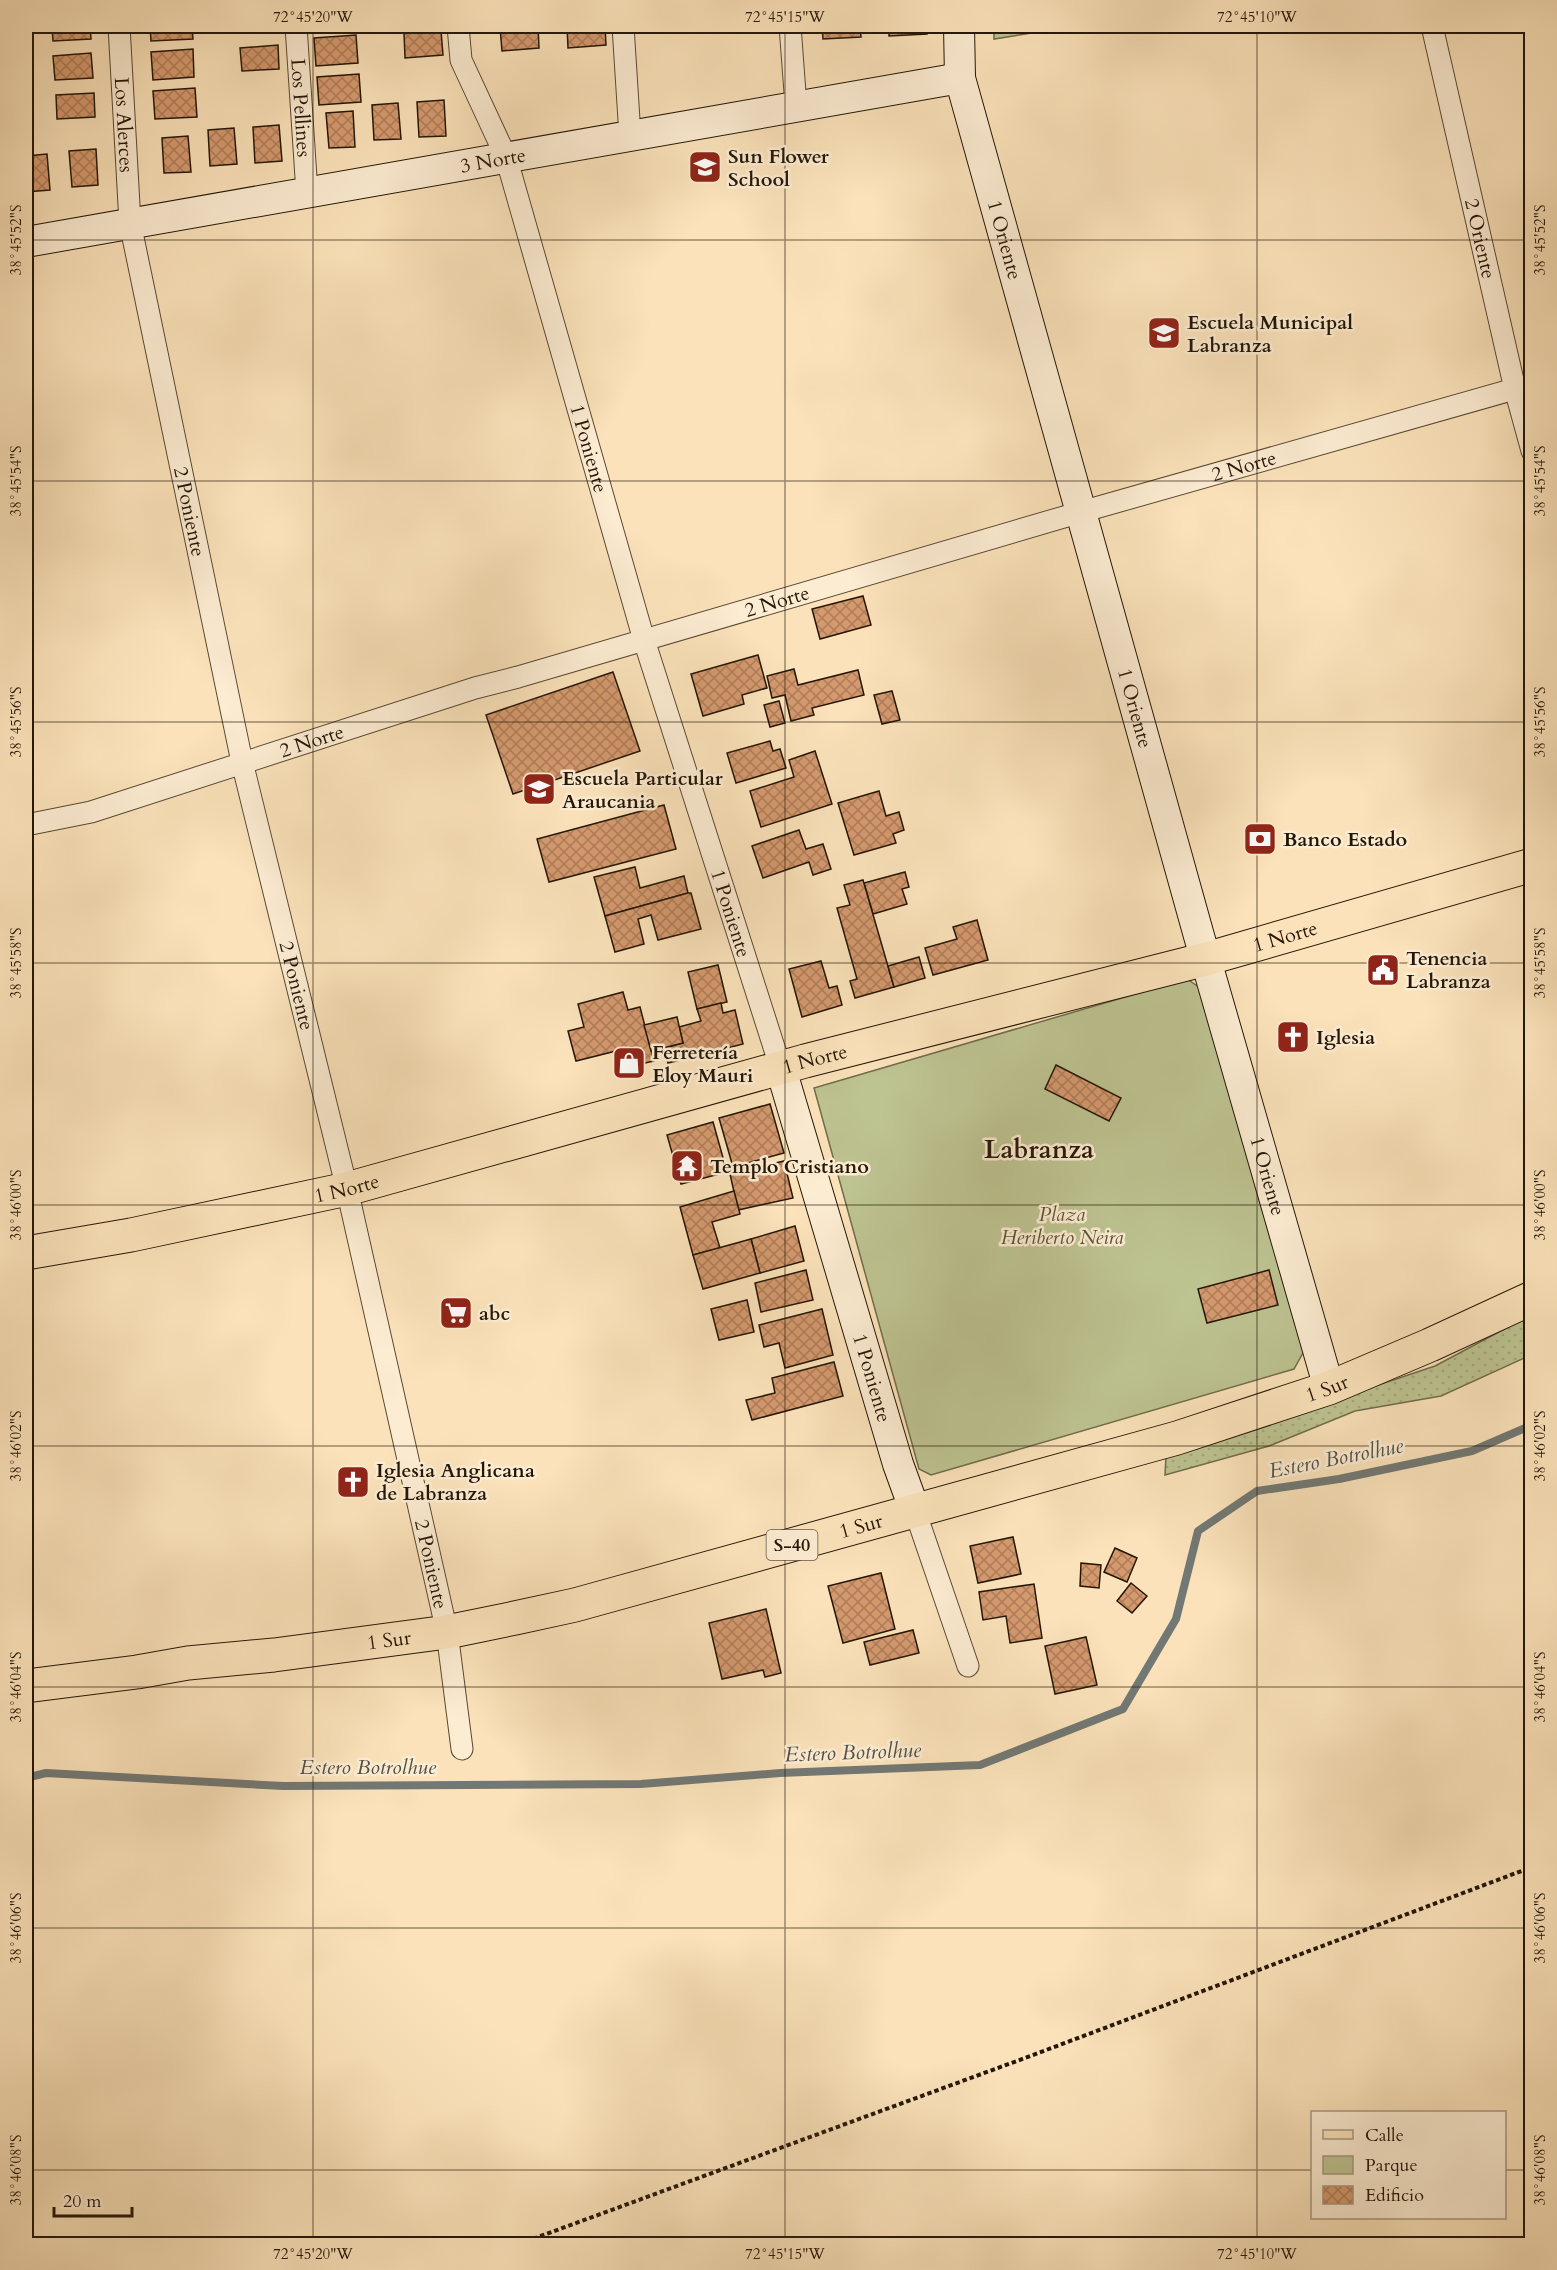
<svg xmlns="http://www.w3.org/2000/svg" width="1557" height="2270" font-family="Cardo,serif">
<defs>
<pattern id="grass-dots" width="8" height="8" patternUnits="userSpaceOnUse" patternTransform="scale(1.5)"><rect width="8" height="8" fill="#bdc391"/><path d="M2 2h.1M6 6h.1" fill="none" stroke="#a2a77c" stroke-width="1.8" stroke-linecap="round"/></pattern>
<pattern id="building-cross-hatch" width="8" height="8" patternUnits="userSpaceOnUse" patternTransform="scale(1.5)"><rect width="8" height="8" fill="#d5996e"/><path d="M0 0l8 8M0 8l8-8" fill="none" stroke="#ad7c58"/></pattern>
</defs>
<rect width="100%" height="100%" fill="#fbe2ba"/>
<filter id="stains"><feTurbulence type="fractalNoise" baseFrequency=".00333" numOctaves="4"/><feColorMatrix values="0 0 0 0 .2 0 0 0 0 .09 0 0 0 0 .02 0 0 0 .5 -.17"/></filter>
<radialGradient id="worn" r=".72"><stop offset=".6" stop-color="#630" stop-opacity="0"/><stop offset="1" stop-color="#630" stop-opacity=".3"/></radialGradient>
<polygon fill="url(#grass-dots)" stroke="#706c4c" stroke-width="1.5" points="1531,1315 1531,1355 1441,1396 1355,1411 1269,1446 1165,1475 1166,1456 1435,1366"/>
<g fill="#bdc391" stroke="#706c4c" stroke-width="1.5">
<polygon points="994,26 1075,26 994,39"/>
<polygon points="1187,979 1206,992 1304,1351 1294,1369 931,1475 919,1469 814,1088"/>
</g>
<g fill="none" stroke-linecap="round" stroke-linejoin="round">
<polyline stroke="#727874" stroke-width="8" points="26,1778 46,1773 283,1786 641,1784 780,1773 980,1765 1123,1709 1176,1619 1198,1531 1257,1491 1339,1479 1472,1451 1532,1425"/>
</g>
<g fill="url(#building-cross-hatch)" stroke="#241607" stroke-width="1.5">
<polygon points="52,26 90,26 91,39 53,41"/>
<polygon points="150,26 192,26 193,39 151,41"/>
<polygon points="239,26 277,26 278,31 240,33"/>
<polygon points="538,26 539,48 502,51 500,27"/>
<polygon points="567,26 605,26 606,45 568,48"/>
<polygon points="822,26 860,26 861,37 823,39"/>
<polygon points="889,26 927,26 927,34 889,36"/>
<polygon points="441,31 443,55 405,58 404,33"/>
<polygon points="356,35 358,63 316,66 314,38"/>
<polygon points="278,45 279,69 242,71 240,48"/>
<polygon points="193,49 194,77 153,80 151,52"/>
<polygon points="91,53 93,78 55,80 53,56"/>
<polygon points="359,74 361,102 319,105 317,77"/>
<polygon points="195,88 197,117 155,119 153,91"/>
<polygon points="94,93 95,117 57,119 56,95"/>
<polygon points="444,100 446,136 419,137 417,102"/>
<polygon points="398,103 401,139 374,140 372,105"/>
<polygon points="353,111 355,147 329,148 326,113"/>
<polygon points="279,125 282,161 255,163 253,127"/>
<polygon points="234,128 237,164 210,166 208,130"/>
<polygon points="188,136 191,172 164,173 162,138"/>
<polygon points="96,149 98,185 72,187 69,151"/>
<polygon points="47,154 50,190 26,192 26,156"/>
<polygon points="863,596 871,625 820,639 812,609"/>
<polygon points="758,655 767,688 742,695 744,704 703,716 691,674"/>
<polygon points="794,669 798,685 858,670 864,695 812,708 814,715 791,721 785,695 772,698 767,676"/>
<polygon points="613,672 640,751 513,794 486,715"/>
<polygon points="892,691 900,720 882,724 874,695"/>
<polygon points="779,701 785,723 770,727 764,705"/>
<polygon points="770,741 773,751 780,749 786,768 736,783 727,753"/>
<polygon points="815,751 832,804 761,827 750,791 794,777 789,760"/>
<polygon points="879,791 886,816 899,812 904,830 893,834 896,843 854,855 838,803"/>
<polygon points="664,805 676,849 549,882 537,839"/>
<polygon points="799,830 806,849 823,844 831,869 813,875 809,862 763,878 752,846"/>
<polygon points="635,867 640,888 684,876 688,893 605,916 594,877"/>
<polygon points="905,872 909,887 902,889 907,904 873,914 864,883"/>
<polygon points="863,880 894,987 855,998 850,981 857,979 837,908 850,905 844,885"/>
<polygon points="688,893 691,893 701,929 658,940 651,915 638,919 644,944 615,952 605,916"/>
<polygon points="977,920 988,960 933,975 925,948 957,939 953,927"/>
<polygon points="919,957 925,978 894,987 888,966"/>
<polygon points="821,961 829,988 837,986 842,1005 802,1017 789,969"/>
<polygon points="718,965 727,1002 697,1009 688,972"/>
<polygon points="623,992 628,1010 640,1007 654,1061 636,1065 632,1047 576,1061 568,1031 584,1027 578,1004"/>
<polygon points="721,1003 723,1013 735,1010 743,1044 668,1063 664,1048 683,1043 679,1027 701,1021 697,1009"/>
<polygon points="677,1017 683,1043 651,1051 644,1025"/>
<polygon points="1056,1065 1121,1098 1109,1121 1045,1089"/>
<polygon points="770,1104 784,1153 733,1167 719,1118"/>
<polygon points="713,1122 727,1172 681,1184 667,1135"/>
<polygon points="784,1161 793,1198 738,1210 730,1174"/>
<polygon points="734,1191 740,1214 712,1222 720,1248 693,1255 680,1207"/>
<polygon points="795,1226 804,1261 760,1273 751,1239"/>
<polygon points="751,1239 760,1273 703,1289 693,1255"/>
<polygon points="806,1270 813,1300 761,1312 755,1283"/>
<polygon points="1269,1270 1278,1305 1207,1323 1198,1289"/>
<polygon points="747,1300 754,1332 719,1340 711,1309"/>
<polygon points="822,1309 833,1355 785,1368 779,1343 764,1347 759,1325"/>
<polygon points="834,1362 843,1396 752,1420 746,1400 775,1393 772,1378"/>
<polygon points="1013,1537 1021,1574 978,1583 970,1546"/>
<polygon points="1115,1548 1137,1558 1127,1582 1104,1572"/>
<polygon points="1081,1563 1101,1565 1099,1588 1080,1586"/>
<polygon points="881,1573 895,1629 843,1643 828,1586"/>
<polygon points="1131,1583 1147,1596 1132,1613 1117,1601"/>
<polygon points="1034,1584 1042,1638 1010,1643 1006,1616 983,1620 979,1592"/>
<polygon points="766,1609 781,1673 765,1677 763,1670 722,1679 709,1623"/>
<polygon points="913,1630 919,1653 870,1665 864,1642"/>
<polygon points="1086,1637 1097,1685 1055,1694 1045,1646"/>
</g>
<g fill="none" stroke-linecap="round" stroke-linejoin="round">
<g stroke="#5a4934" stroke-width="23">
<g id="street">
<path id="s1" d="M119,26L130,223L242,762L347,1189L447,1632L462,1749"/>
<path id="s2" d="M296,26L307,193"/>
<path id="s3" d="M458,26L461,60L506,157L644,640L781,1069"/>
<polyline points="623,26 630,136"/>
<polyline points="790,26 796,106"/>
<path id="s4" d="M1432,26L1515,389L1532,451"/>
<path id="s5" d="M26,825L91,812L475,688L518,677L1081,512L1532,384"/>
<polyline points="915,1511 968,1666"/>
</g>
</g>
<g stroke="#241607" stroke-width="32">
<g id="secondary">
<path id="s6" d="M959,26L960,78L1199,936L1329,1388"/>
<path id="s7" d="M26,242L960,78"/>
<path id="s8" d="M781,1069L898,1464L915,1511"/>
</g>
</g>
<g stroke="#241607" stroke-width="35">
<g id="primary">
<path id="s9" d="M26,1253L131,1235L347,1189L805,1061L1206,959L1532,865"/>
<path id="s10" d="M26,1686L137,1672L188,1663L274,1655L447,1632L515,1618L575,1605L1177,1438L1329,1388L1430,1345L1532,1298"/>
</g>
</g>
<polyline stroke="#241607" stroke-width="4" stroke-dasharray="4.5 3" stroke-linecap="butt" points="519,2244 1025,2058 1532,1867"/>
<use href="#street" stroke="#fcecd2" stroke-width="21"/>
<use href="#secondary" stroke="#fcecd2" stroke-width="30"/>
<use href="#primary" stroke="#fbe2ba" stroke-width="33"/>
</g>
<path fill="none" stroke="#241607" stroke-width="1.5" stroke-opacity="0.45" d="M313,26V2244M785,26V2244M1257,26V2244M26,240H1532M26,481H1532M26,722H1532M26,963H1532M26,1205H1532M26,1446H1532M26,1687H1532M26,1928H1532M26,2170H1312M1504,2170H1532"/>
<defs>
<g id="school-square" transform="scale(1.725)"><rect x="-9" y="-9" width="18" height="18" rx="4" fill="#8f2418" stroke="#fcecd2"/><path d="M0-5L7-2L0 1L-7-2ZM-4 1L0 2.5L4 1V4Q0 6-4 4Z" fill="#fff"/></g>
<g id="bank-square" transform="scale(1.725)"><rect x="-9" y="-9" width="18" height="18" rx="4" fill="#8f2418" stroke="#fcecd2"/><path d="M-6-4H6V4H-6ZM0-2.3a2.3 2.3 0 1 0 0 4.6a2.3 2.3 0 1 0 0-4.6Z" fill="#fff"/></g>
<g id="civic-square" transform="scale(1.725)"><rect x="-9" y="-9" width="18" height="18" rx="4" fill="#8f2418" stroke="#fcecd2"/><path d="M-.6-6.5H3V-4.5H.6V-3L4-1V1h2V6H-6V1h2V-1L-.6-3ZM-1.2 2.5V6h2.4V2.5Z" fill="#fff"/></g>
<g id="church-square" transform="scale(1.725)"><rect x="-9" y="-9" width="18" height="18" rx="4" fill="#8f2418" stroke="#fcecd2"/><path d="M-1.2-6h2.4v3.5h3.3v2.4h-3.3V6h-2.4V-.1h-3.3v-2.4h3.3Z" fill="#fff"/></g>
<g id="shop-square" transform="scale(1.725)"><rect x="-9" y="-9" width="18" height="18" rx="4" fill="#8f2418" stroke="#fcecd2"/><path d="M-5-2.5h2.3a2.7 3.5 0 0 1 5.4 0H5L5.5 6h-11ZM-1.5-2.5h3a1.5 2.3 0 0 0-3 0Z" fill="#fff"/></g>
<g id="temple-square" transform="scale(1.725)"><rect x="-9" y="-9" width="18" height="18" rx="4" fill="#8f2418" stroke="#fcecd2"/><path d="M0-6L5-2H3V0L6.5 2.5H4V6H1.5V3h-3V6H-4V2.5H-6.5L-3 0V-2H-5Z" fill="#fff"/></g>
<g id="supermarket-square" transform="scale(1.725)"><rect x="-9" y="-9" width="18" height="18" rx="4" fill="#8f2418" stroke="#fcecd2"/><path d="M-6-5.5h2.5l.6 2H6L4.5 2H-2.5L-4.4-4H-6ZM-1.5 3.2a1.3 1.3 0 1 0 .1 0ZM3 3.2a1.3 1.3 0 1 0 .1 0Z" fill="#fff"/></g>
</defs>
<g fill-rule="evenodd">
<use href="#school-square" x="705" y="167"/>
<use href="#school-square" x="1164" y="333"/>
<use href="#school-square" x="539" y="789"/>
<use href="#bank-square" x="1260" y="839"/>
<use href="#civic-square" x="1383" y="970"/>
<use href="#church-square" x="1293" y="1037"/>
<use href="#shop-square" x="629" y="1063"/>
<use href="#temple-square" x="687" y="1166"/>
<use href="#supermarket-square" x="456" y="1313"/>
<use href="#church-square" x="353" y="1482"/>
</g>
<g text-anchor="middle" stroke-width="5" stroke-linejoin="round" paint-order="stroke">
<rect fill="#fcecd2" stroke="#655644" stroke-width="1.5" x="766.5" y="1530" width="51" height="30" rx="4.5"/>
<g font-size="18" font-weight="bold" fill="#241607">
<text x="792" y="1551">S-40</text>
</g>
<g font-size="20" fill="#241607" stroke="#fcecd2">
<text dy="7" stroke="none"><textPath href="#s2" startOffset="82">Los Pellines</textPath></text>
<text dy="7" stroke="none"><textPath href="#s1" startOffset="99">Los Alerces</textPath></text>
<text dy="7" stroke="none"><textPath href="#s7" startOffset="474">3 Norte</textPath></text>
<text dy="7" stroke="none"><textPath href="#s4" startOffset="218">2 Oriente</textPath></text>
<text dy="7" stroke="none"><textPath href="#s6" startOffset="220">1 Oriente</textPath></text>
<text dy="7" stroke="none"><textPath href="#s3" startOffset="444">1 Poniente</textPath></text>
<text dy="7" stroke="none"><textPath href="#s5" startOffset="1270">2 Norte</textPath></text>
<text dy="7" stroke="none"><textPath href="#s1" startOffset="492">2 Poniente</textPath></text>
<text dy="7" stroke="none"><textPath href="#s5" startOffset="784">2 Norte</textPath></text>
<text dy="7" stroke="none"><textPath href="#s6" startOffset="706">1 Oriente</textPath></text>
<text dy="7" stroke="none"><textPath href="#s5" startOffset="298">2 Norte</textPath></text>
<text dy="7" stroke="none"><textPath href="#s3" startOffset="930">1 Poniente</textPath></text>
<text dy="7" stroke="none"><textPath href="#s9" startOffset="1299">1 Norte</textPath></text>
<text dy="7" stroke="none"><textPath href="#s1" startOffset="978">2 Poniente</textPath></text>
<text dy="7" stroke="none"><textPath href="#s9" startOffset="813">1 Norte</textPath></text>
<text dy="7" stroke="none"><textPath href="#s6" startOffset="1192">1 Oriente</textPath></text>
<text dy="7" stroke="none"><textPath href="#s9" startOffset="327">1 Norte</textPath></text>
<text dy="7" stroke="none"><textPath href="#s8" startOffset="322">1 Poniente</textPath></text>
<text dy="7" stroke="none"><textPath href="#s10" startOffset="1338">1 Sur</textPath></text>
<text dy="7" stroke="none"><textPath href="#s10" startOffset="852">1 Sur</textPath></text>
<text dy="7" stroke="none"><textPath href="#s1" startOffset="1572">2 Poniente</textPath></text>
<text dy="7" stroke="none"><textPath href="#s10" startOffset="366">1 Sur</textPath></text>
</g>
<g font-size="20" font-weight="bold" fill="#241607" stroke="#fcecd2" text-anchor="start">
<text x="728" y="163">Sun Flower<tspan x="728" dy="23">School</tspan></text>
<text x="1187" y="329">Escuela Municipal<tspan x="1187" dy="23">Labranza</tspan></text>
<text x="562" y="785">Escuela Particular<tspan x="562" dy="23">Araucania</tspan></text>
<text x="1283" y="846">Banco Estado</text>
<text x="1406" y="965">Tenencia<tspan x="1406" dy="23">Labranza</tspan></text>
<text x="1316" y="1044">Iglesia</text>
<text x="652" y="1059">Ferretería<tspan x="652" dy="23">Eloy Mauri</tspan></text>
<text x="710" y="1173">Templo Cristiano</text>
<text x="479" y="1320">abc</text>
<text x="376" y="1477">Iglesia Anglicana<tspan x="376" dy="23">de Labranza</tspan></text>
</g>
<g font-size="20" font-style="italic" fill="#5a5337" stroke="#fcecd2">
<text x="1062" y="1221">Plaza<tspan x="1062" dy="23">Heriberto Neira</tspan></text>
</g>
<g font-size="21" font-style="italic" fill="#524f46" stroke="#fcecd2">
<text transform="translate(1336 1458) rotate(-11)" y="7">Estero Botrolhue</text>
<text transform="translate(853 1752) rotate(-2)" y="7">Estero Botrolhue</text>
<text x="368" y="1774">Estero Botrolhue</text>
</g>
<g font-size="26" font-weight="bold" fill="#241607" stroke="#fcecd2">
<text x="1039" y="1158">Labranza</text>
</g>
</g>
<rect width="1557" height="2270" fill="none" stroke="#fbe2ba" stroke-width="66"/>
<rect x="1311" y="2111" width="195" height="108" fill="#fcecd2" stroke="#a69681" stroke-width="1.5"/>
<rect x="1323" y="2130" width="30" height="9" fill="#fbe2ba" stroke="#a69681" stroke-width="1.5"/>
<text x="1365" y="2141" font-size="18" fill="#241607">Calle</text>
<rect x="1323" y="2156" width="30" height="18" fill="#bdc391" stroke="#a69681" stroke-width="1.5"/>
<text x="1365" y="2171" font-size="18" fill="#241607">Parque</text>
<rect x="1323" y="2186" width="30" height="18" fill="url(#building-cross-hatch)" stroke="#a69681" stroke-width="1.5"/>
<text x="1365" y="2201" font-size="18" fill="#241607">Edificio</text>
<path d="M54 2207v9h78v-9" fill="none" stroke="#241607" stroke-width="3"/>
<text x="63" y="2207" font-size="18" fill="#241607" stroke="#fcecd2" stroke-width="4.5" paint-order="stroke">20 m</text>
<rect x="33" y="33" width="1491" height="2204" fill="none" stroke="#241607" stroke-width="2"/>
<g font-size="15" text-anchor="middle" fill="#241607">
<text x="313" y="22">72°45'20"W</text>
<text x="785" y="22">72°45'15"W</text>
<text x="1257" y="22">72°45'10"W</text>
<text transform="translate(16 240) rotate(-90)" y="5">38°45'52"S</text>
<text transform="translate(1540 240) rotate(-90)" y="5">38°45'52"S</text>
<text transform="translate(16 481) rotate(-90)" y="5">38°45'54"S</text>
<text transform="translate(1540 481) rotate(-90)" y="5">38°45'54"S</text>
<text transform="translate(16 722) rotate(-90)" y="5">38°45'56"S</text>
<text transform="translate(1540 722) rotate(-90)" y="5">38°45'56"S</text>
<text transform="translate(16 963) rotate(-90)" y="5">38°45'58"S</text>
<text transform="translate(1540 963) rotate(-90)" y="5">38°45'58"S</text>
<text transform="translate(16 1205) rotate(-90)" y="5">38°46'00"S</text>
<text transform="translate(1540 1205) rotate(-90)" y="5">38°46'00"S</text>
<text transform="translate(16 1446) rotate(-90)" y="5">38°46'02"S</text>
<text transform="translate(1540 1446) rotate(-90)" y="5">38°46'02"S</text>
<text transform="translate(16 1687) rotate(-90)" y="5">38°46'04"S</text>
<text transform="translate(1540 1687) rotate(-90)" y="5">38°46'04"S</text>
<text transform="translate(16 1928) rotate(-90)" y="5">38°46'06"S</text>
<text transform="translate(1540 1928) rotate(-90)" y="5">38°46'06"S</text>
<text transform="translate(16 2170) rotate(-90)" y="5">38°46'08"S</text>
<text transform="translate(1540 2170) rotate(-90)" y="5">38°46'08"S</text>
<text x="313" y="2259">72°45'20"W</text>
<text x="785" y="2259">72°45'15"W</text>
<text x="1257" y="2259">72°45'10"W</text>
</g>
<rect width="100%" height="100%" filter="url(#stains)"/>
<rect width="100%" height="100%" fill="url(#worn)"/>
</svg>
